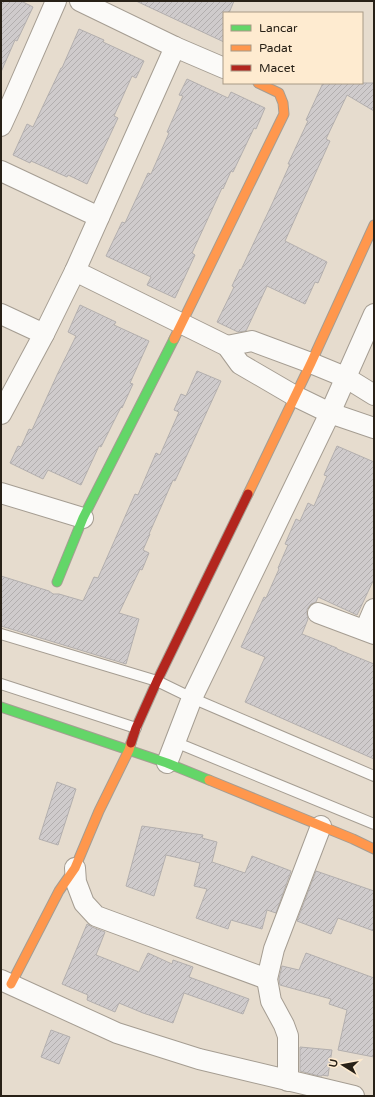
<svg xmlns="http://www.w3.org/2000/svg" width="375" height="1097" font-family="'Varela Round',sans-serif">
<defs>
<pattern id="building-hatch" width="6" height="6" patternUnits="userSpaceOnUse"><rect width="6" height="6" fill="#cfcbcc"/><path d="M-1 1l2-2M0 6l6-6M5 7l2-2" fill="none" stroke="#b2aeae"/></pattern>
</defs>
<rect width="100%" height="100%" fill="#e6dcce"/>
<g fill="url(#building-hatch)" stroke="#b3afae">
<polygon points="1,1 21,1 33,7 17,41 15,40 1,72"/>
<polygon points="136,1 234,1 229,13 224,13 224,42"/>
<polygon points="79,29 104,40 103,42 144,61 136,78 132,76 114,116 118,118 87,184 68,175 67,177 31,161 30,163 13,155 27,124 33,127 61,68 62,68"/>
<polygon points="187,79 228,98 231,92 265,108 256,129 254,128 233,172 231,171 223,189 222,188 192,253 195,255 175,298 147,285 151,277 106,256 122,222 125,223 148,173 151,174 169,133 167,132 183,96 179,95"/>
<polygon points="323,83 374,83 374,111 347,95 326,139 330,141 285,241 327,262 318,283 315,282 305,304 267,286 246,331 238,332 217,322 234,287 232,286 240,269 241,270 272,204 290,164 288,164 308,121 306,120"/>
<polygon points="80,305 116,322 114,325 149,341 130,383 133,384 122,408 121,407 101,447 99,446 81,485 48,470 43,479 10,463 18,446 21,447 29,429 32,430 57,375 76,336 68,332"/>
<polygon points="197,371 221,381 175,481 173,480 149,534 150,534 143,550 149,553 142,570 140,569 119,613 139,619 126,664 1,626 1,576 49,591 53,594 59,594 83,601 94,577 98,578 135,494 138,495 156,453 160,455 179,412 174,410 181,394 186,396"/>
<polygon points="337,446 374,462 374,579 357,615 318,597 316,602 311,604 307,609 307,614 308,619 302,634 337,648 337,649 374,664 374,759 245,702 265,657 241,647 264,597 266,598 279,569 278,568 288,545 285,544 296,519 300,521 308,503 314,506 327,476 324,475"/>
<polygon points="57,782 76,789 58,845 39,839"/>
<polygon points="142,826 203,835 202,838 217,842 212,862 245,873 252,856 291,871 276,913 267,910 262,929 231,920 228,929 196,918 207,889 194,886 200,863 166,855 154,896 126,886"/>
<polygon points="316,871 374,891 374,931 338,918 331,934 297,921"/>
<polygon points="87,924 92,927 105,932 96,955 139,972 148,953 172,964 173,960 193,967 189,977 249,999 243,1014 184,993 173,1023 143,1013 119,1003 115,1012 87,1000 88,995 62,984"/>
<polygon points="306,953 374,978 374,1057 338,1050 347,1010 329,1004 331,999 280,985 279,979 282,966 299,970"/>
<polygon points="51,1030 70,1037 59,1064 41,1057"/>
<polygon points="300,1047 332,1050 328,1076 322,1075 322,1076 319,1076 300,1071"/>
</g>
<g fill="none" stroke-linecap="round" stroke-linejoin="round">
<g stroke="#a59d92" stroke-width="12">
<g id="lane">
<polyline points="1,634 157,681 192,698 374,776"/>
<polyline points="1,684 136,728"/>
<polyline points="175,742 374,824"/>
</g>
</g>
<g stroke="#a59d92" stroke-width="22">
<g id="street">
<polyline points="80,1 175,47 224,68"/>
<polyline points="1,126 12,102 56,1"/>
<polyline points="1,171 99,217"/>
<polyline points="75,271 227,346 240,364 295,396 330,413 374,428"/>
<polyline points="1,314 44,334"/>
<polyline points="227,346 252,341 311,363 345,377 374,395"/>
<polyline points="1,414 44,334 75,271 175,47"/>
<polyline points="1,493 83,518"/>
<polyline points="318,613 374,634"/>
<polyline points="365,630 374,609"/>
<polyline points="167,763 192,698 330,413 374,314"/>
<polyline points="75,868 76,882 84,903 96,916 267,979"/>
<polyline points="1,980 117,1033 199,1059 354,1096"/>
<polyline points="288,1081 288,1036 284,1025 271,1001 267,979 274,949 321,826"/>
</g>
</g>
<g stroke="#a59d92" stroke-width="11">
<g id="fast">
<polyline points="57,582 83,518 174,339"/>
<polyline points="1,707 167,763 209,780"/>
</g>
</g>
<g stroke="#a59d92" stroke-width="11">
<g id="slow">
<polyline points="174,339 284,114 283,103 279,93 258,83"/>
<polyline points="248,494 311,363 374,225"/>
<polyline points="209,780 353,839 374,849"/>
<polyline points="11,984 59,891 75,868 99,811 129,750 131,743"/>
</g>
</g>
<g stroke="#a59d92" stroke-width="11">
<polyline id="jam" points="131,743 136,728 157,681 248,494"/>
</g>
<use href="#lane" stroke="#fbfaf8" stroke-width="10"/>
<use href="#street" stroke="#fbfaf8" stroke-width="20"/>
<use href="#fast" stroke="#63d668" stroke-width="9"/>
<use href="#slow" stroke="#ff974d" stroke-width="9"/>
<use href="#jam" stroke="#b3261e" stroke-width="9"/>
</g>
<rect width="375" height="1097" fill="none" stroke="#282117" stroke-width="4"/>
<rect x="223" y="12" width="140" height="72" fill="#feebd0" stroke="#a89a86"/>
<rect x="231" y="25" width="20" height="6" fill="#63d668" stroke="#a89a86"/>
<text x="259" y="32" font-size="12" fill="#282117">Lancar</text>
<rect x="231" y="45" width="20" height="6" fill="#ff974d" stroke="#a89a86"/>
<text x="259" y="52" font-size="12" fill="#282117">Padat</text>
<rect x="231" y="65" width="20" height="6" fill="#b3261e" stroke="#a89a86"/>
<text x="259" y="72" font-size="12" fill="#282117">Macet</text>
<g transform="translate(343 1065) rotate(281)" stroke="#feebd0" stroke-width="3" paint-order="stroke">
<path d="M0-3L7 15L0 10L-7 15Z" fill="#282117"/>
<text y="-6" font-size="11" font-weight="bold" text-anchor="middle" fill="#282117">U</text>
</g>
</svg>
